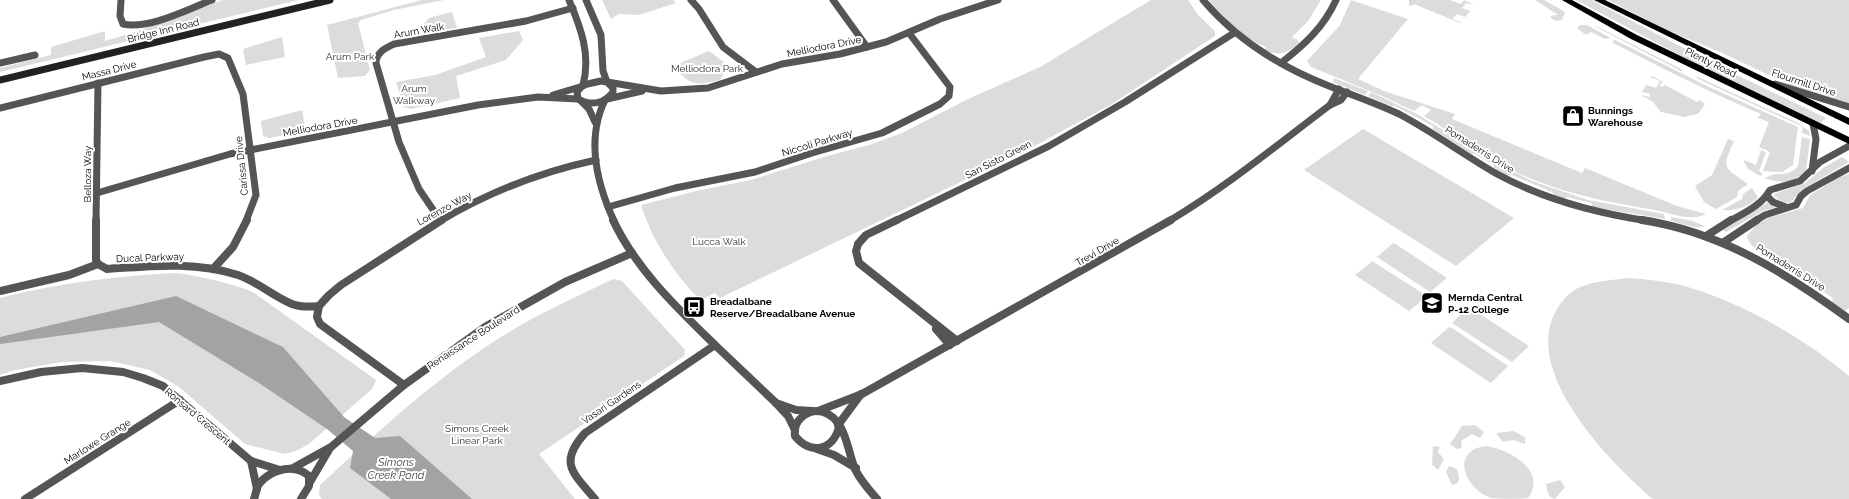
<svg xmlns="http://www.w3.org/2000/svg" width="1849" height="499" font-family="Raleway,sans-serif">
<rect width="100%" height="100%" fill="#fff"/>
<g fill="#dcdcdc">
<polygon points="223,0 299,0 0,72 0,68 51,55 51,47 105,31 105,41 138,31"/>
<polygon points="422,0 444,0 394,10 361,20 358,23 370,70 365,76 338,78 327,25"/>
<polygon points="602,0 673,0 676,3 639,15 619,14 611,19"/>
<path d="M1151,0H1188L1199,16L1215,31V36L1112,104L1029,149L720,298L715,293L700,300C673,272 653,242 641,205L696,191L751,180L827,156L869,145L902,133L966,100L1040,67Z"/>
<path d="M1209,0H1321L1308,21L1292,37L1298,40L1299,43C1288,53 1279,57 1265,50L1266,47C1261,44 1256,44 1252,41C1235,30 1221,15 1209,0Z"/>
<path d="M1351,0L1408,19L1358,79L1384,91L1455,114L1452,119L1582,173L1585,168L1677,206L1706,214C1690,222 1671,213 1655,210C1607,202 1565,194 1520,174C1486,158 1456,135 1424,116L1431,110L1422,105L1414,111L1382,96L1311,67L1307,61L1340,25Z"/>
<polygon points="1409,0 1450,0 1461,4 1464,0 1475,5 1466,3 1462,8 1470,11 1465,17 1457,14 1452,19 1461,22 1460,23 1414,4 1412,6 1409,5"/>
<polygon points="1535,0 1544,0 1565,12 1562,20 1557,21 1552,19 1550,16 1558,15"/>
<polygon points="1576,0 1592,0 1712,63 1826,118 1819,124 1702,67"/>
<polygon points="1608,0 1849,0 1849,104 1790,85 1720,52 1669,31"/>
<polygon points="452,12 457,28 427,32 424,24 429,18"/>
<polygon points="1580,25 1587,25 1611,38 1605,39 1591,32 1586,35 1577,28"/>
<polygon points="1594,26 1598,27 1683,70 1681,71"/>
<polygon points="519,31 523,40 506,60 456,76 460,98 411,109 404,107 396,82 435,75 486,57 479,38"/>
<polygon points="282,37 285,57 246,65 243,49"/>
<path d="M1615,40L1707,86L1798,127L1793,165L1782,172L1763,171L1770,152L1759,147L1769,122L1758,118L1761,114C1711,93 1662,68 1613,43L1612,41Z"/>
<path d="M709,51L725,63L727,69L720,80C694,86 691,86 673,66Z"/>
<polygon points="1652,76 1663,82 1659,85 1662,87 1665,85 1697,102 1700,100 1705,104 1698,114 1684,117 1661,112 1653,102 1641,95 1650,97 1650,94 1642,92 1646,85 1656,88 1660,81 1650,77"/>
<polygon points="1698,77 1798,123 1809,131 1810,136 1802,133 1803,128 1801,126 1696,78"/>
<polygon points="1334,78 1368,91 1365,95 1333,82"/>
<polygon points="1371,92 1417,114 1494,162 1532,181 1588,200 1664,214 1665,219 1593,207 1591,203 1567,197 1564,199 1554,195 1552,192 1512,175 1507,176 1494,168 1494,165 1475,154 1471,154 1433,129 1433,126 1395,106 1391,106 1368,96"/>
<polygon points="302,110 306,131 269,138 263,136 261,121"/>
<polygon points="1363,129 1514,218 1456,266 1304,170"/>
<path d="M1802,137L1810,139L1806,171C1794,183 1780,184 1765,178C1777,170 1787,179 1798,166Z"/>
<path d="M1728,139L1734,141C1721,169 1724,167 1748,184L1738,191L1737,197L1716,209L1704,202L1695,186L1712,175Z"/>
<polygon points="1761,150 1766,152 1759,171 1763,174 1760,176 1748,169 1744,162 1744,160 1756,165"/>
<polygon points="1842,157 1849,162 1803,189 1790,203 1782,202 1774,196 1774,194 1805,183 1823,168"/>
<path d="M1849,174V308L1845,311L1832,302L1833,298L1795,273H1791C1780,266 1748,249 1747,236L1756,225L1768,218L1803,208L1810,195L1838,178Z"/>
<path d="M1752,188L1758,197C1750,207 1735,211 1722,210L1742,199L1743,194Z"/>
<polygon points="1768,202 1777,207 1763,211 1726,232 1722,229"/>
<polygon points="1671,217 1693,221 1706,227 1694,227 1671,221"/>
<polygon points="1393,243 1397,245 1447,278 1430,292 1377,257"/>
<polygon points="1373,261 1375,263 1427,296 1409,311 1355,275"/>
<path d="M176,273C203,277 228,282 253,292L376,380L372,389L309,444L298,450L285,454L245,444L179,387L150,370L110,361L61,362L15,370L0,375V298C58,283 117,276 176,273Z"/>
<path d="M1628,278C1645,279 1663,281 1680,285C1736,299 1806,339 1849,376V499H1653C1612,464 1527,378 1553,317C1558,306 1566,294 1578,288C1593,281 1612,280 1628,278Z"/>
<path d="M613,279L622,281L685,350L684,356L539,454L575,499H322L319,495L320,485C383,427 446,368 521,325C551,308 582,294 613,279Z"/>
<polygon points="1469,307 1472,309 1529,346 1512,362 1452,323"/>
<polygon points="1449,327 1452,328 1508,366 1491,383 1431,343"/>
<polygon points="1475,425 1484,432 1480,438 1472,434 1461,441 1462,448 1457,449 1450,444 1462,426"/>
<polygon points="1513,431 1525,437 1525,444 1513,440 1503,442 1496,433"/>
<polygon points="1433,446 1440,447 1438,452 1444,459 1438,470 1432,465"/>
<path d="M1486,446C1509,449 1548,471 1528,498C1521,499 1497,499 1491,498C1465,489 1449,451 1486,446Z"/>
<polygon points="1449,466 1457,469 1459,477 1458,483 1452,485 1446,472"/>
<path d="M1560,480L1565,487L1555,499C1548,498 1547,490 1546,484Z"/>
</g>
<polygon fill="#a3a3a3" points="176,296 283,347 344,417 375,438 400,436 472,499 391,499 350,468 353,451 327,429 259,383 159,322 0,344 0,337"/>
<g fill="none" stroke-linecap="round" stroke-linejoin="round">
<g stroke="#555" stroke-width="7">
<path d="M121,0L120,16L123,24C148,30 188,9 212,0"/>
<polyline points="691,0 699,9 723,47 756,72"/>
<polyline points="833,0 867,47"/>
<path d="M1203,0C1237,40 1280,67 1329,86C1352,95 1376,103 1399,114C1433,132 1464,155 1497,174C1545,200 1595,213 1649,221"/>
<polyline points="0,63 35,55"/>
<path d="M1281,63C1304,45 1324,27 1336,0"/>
<polyline points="607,82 661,91 708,88 782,64 840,54 886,42 940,19 998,0"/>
<polyline points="1775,84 1849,107"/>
<polyline points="553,95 583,86"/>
<polyline points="607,99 642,91"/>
<polyline points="1330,105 1339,89"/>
<polyline points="0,108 204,57 219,54 228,58 243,94 256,195 246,221"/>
<polyline points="1812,171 1816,139 1813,124"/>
<polyline points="97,193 230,154 478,105 538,97 578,99"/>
<polyline points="1767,196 1773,202 1786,207"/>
<polyline points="608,207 675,188 755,172 812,153 882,133 940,104 949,96 950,87 909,33"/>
<path d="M440,220L419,189L399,142L376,63C376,52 386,48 394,44L526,21L573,8"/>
<polyline points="96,221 98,83"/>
<path d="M440,221C489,192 540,172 596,160"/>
<polyline points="895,221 1049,146 1125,102 1234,33"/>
<path d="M1169,221C1226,187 1277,145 1330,105L1341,100L1347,92"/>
<path d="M1730,221C1744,213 1762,205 1770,190L1800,181L1820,162L1849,146"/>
<polyline points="1755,221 1765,215 1796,205 1801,196 1807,191 1849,168"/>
</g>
<g stroke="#555" stroke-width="8">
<polyline points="96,220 96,260 98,264"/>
<polyline points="897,220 866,235 858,244 856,251 859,263 957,341"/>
<path d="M1642,220C1721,232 1786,273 1849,319"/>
<polyline points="1706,236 1731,220"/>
<polyline points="1724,242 1757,220"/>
<polyline points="213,269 233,247 247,220"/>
<path d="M0,291L69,275L98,264L107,269C151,266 195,261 238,275C258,282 273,296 292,304C300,307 310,307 319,306L317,317L320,324L404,385"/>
<polyline points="319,306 329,295 341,285 442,220"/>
<polyline points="936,329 950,345"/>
<polyline points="0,381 41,372 82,368 123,372 143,378 163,386 251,461 280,470"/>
<polyline points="818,411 862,394 1171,220"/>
<polyline points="838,425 861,394"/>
<polyline points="251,461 257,489"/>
<polyline points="293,468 331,447 404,385 485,327 565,282 632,253"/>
<polyline points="310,482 330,448"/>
<polyline points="25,499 180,400"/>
<path d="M254,499C256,494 256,488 259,484C271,469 294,463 309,476V486L301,499"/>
<path d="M595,499C573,473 558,463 585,433L715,345"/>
</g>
<g stroke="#555" stroke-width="7">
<path d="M569,0C581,28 591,55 583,85"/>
<polyline points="586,0 601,35 603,71 607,82"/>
<path d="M601,81L607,82L613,88V92C604,104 591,106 578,99L577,92L583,85Z"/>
<path d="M605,100C586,139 597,184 614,221"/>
<polyline points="581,101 589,109 595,122"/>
</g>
<g stroke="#555" stroke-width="8">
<path d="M613,220C636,269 677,308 715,345C735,364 755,383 775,402L788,416L795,430"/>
<polyline points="776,403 796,410 813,411"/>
<path d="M839,427C833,451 810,455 795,436C794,428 796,422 802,417C808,412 816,410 823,412C846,419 847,450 855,469C860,480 869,490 877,499"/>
<polyline points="817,449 834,455 856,468"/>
</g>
<polyline stroke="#222" stroke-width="7" points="0,80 330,0"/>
<g fill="#000" fill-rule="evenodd">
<polygon points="1562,0 1572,0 1637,35 1849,137 1849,144 1631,39"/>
<polygon points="1594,0 1605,0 1849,118 1849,125"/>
</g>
</g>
<defs>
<g id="shop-square" transform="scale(1.15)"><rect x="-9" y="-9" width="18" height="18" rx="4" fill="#000" stroke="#fff"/><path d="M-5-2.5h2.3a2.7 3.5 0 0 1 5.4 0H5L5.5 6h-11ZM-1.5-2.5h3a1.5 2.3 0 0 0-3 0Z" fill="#fff"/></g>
<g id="school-square" transform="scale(1.15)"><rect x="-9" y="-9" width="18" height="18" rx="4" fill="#000" stroke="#fff"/><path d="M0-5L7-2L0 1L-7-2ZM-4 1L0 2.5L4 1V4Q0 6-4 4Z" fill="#fff"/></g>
<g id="bus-square" transform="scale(1.15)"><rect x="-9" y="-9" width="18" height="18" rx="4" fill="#000" stroke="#fff"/><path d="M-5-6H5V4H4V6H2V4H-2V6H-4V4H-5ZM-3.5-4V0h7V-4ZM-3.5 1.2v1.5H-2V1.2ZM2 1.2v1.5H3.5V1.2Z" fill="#fff"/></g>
</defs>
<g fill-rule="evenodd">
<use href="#shop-square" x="1573" y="116"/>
<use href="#school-square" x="1432" y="303"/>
<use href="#bus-square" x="694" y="307"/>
</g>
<g text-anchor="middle" stroke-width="4" stroke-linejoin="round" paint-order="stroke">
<g font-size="10" fill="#000" stroke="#fff">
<text transform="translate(163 30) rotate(-14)" y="4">Bridge Inn Road</text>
<text transform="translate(419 30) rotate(-10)" y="4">Arum Walk</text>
<text transform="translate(824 46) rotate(-11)" y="4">Melliodora Drive</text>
<text transform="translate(1711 62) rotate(26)" y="4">Plenty Road</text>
<text transform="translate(109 70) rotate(-14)" y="4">Massa Drive</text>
<text transform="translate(1804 82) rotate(18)" y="4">Flourmill Drive</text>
<text transform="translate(320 126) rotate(-10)" y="4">Melliodora Drive</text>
<text transform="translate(817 142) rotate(-17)" y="4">Niccoli Parkway</text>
<text transform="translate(1480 149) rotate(32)" y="4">Pomaderris Drive</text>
<text transform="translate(998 159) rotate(-27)" y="4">San Sisto Green</text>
<text transform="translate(241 166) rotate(-96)" y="4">Carissa Drive</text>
<text transform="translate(87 174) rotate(-90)" y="4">Belloza Way</text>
<text transform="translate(444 208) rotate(-28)" y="4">Lorenzo Way</text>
<text transform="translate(1097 251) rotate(-30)" y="4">Trevi Drive</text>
<text transform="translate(150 257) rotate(-2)" y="4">Ducal Parkway</text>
<text transform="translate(1791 267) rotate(32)" y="4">Pomaderris Drive</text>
<text transform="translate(473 337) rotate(-33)" y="4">Renaissance Boulevard</text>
<text transform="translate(611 402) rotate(-34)" y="4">Vasari Gardens</text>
<text transform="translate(198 416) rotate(40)" y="4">Ronsard Crescent</text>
<text transform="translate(97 441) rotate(-32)" y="4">Marlowe Grange</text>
</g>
<g font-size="10" fill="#333" stroke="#fff">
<text x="350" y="60">Arum Park</text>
<text x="707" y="72">Melliodora Park</text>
<text x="414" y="92">Arum<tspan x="414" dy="12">Walkway</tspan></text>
<text x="719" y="245">Lucca Walk</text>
<text x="477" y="432">Simons Creek<tspan x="477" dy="12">Linear Park</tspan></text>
</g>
<g font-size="10" font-weight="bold" fill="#000" stroke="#fff" text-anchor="start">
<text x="1588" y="114">Bunnings<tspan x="1588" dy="12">Warehouse</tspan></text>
<text x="1448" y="301">Mernda Central<tspan x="1448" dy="12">P-12 College</tspan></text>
<text x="710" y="305">Breadalbane<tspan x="710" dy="12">Reserve/Breadalbane Avenue</tspan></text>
</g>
<g font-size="11" font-style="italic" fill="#444" stroke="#fff">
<text x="396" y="466">Simons<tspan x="396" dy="13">Creek Pond</tspan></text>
</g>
</g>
</svg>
